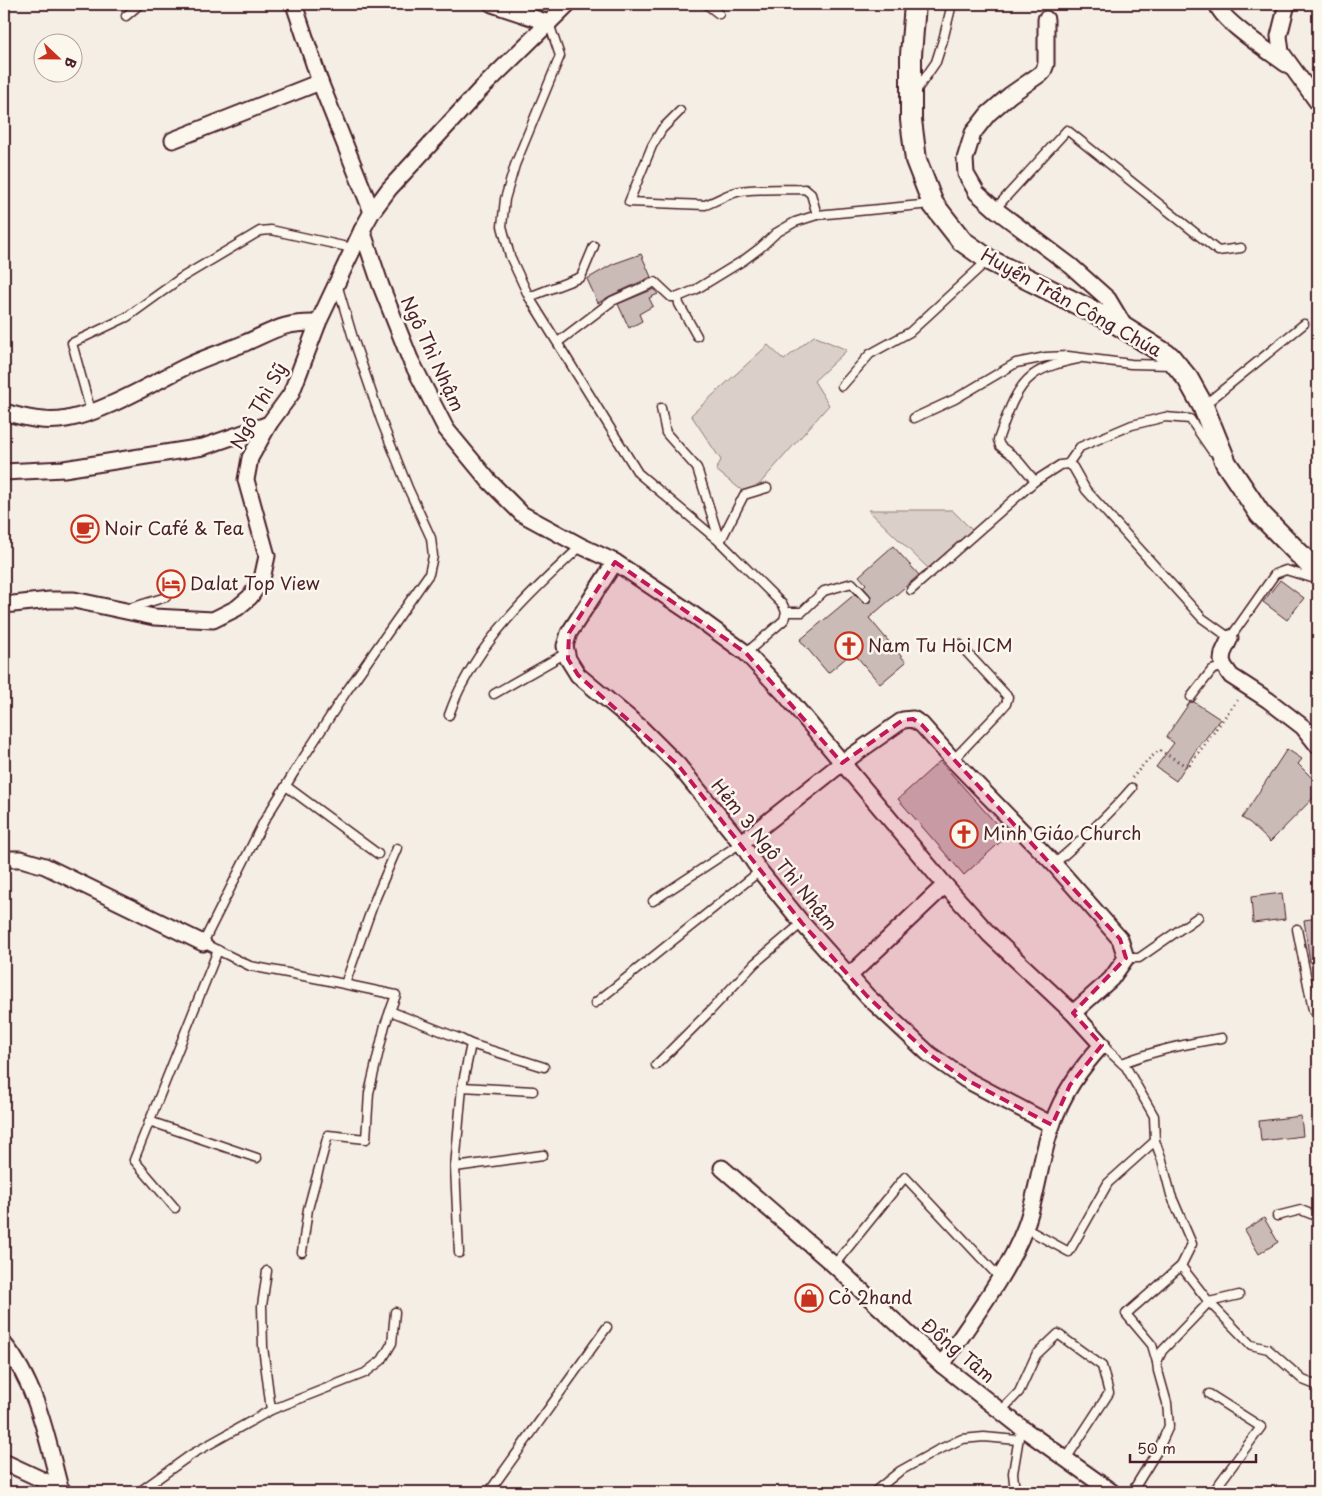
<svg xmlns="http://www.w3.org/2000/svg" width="1322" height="1496" font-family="'Playpen Sans',sans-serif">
<rect width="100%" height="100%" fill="#f4eee4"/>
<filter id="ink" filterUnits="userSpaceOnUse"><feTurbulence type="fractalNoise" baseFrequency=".02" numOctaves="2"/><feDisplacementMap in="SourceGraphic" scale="10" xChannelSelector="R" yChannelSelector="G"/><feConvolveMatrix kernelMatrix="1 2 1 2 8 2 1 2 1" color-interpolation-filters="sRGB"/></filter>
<g filter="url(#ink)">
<g fill="#dbd0c9" stroke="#92787a">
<polygon points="814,336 847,350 814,381 829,405 749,496 716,470 721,460 691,415 768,345 784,360"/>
<polygon points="868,510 952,510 972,530 929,569"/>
</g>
<g fill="#cabbb6" stroke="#4a1f2b">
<polygon points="641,254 651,277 610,296 598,303 587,279 613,264"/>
<polygon points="654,289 658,294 649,298 653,306 639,314 642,321 629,328 618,304"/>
<polygon points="893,546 919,575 869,618 906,662 880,684 853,652 828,673 800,640 855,594 864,603 870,602 871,596 863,587 866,584 859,576"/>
<polygon points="1280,580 1304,598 1287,620 1263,602"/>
<polygon points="1190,702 1194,702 1220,719 1203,742 1202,741 1176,781 1156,767 1174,743 1166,737"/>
<polygon points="1287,749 1302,759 1298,764 1318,784 1318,793 1270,842 1250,823 1242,818"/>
<polygon points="940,761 1007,836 964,875 898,799"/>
<polygon points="1282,893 1285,919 1253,923 1251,897"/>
<polygon points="1318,918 1318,962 1310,962 1304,920"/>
<polygon points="1301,1116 1303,1136 1261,1141 1259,1121"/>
<polygon points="1264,1218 1278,1242 1259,1254 1245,1230"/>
</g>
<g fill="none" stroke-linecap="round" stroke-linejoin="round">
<g stroke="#4a1f2b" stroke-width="11">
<g id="lane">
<polyline points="706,4 719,14"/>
<polyline points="126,16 140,4"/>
<polyline points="549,23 560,56 515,165 505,199 502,226 510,256 529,297 638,473 720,542 783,605 786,612 784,620 746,653"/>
<polyline points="916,91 936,62 943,40 952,4"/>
<path d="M680,111L662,129L652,146L629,202L705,205C717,201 728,193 741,191C762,188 784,190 805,189L811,194L817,215"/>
<polyline points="995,209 1067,130 1218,251 1241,248"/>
<polyline points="529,297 581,277 594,246"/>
<polyline points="678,297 679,304 697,336"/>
<polyline points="558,342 612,301 655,282 671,297 678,297 695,290 744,260 760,248 776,233 795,222 817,215 931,204"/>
<polyline points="842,386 870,354 910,332 987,261"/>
<polyline points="1203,406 1304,324"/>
<polyline points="661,408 666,433 697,468 720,542"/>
<polyline points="91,412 72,343 127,317 181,278 260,231 271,230 352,248"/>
<polyline points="914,418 955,399 1016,363 1046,357 1068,356 1131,364 1172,365"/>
<polyline points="1068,464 1073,467 1086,490 1202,618 1230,638 1275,574 1286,570 1315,579"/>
<path d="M1035,481L1016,458L1000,446L998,440C1006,418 1014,389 1033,375C1045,366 1064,362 1078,359"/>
<polyline points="720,542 744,495 767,488"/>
<polyline points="911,590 1035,481 1060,465 1068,464 1080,447 1132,425 1165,417 1190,419 1212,451"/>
<polyline points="130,608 166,597"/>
<polyline points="786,612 802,612 824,591 852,583 866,598"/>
<polyline points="494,694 566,653"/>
<polyline points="1191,697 1212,670 1224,666"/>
<path d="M449,715C453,704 457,693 463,683C491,629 537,587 581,546"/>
<polyline points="953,760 999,712 1006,704 1008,697 959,644"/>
<polyline points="286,786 378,854"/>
<path d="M1054,864C1082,840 1108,816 1132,788"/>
<polyline points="653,901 741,843"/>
<polyline points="1297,929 1313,1010 1318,1014"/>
<polyline points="1126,958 1139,958 1198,917"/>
<polyline points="345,984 374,902 397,848"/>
<polyline points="595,1003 760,871"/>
<polyline points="390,1011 461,1039 471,1044 462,1087 455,1167 459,1253"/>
<polyline points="471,1044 544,1067"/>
<polyline points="1102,1045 1126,1067 1154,1116 1155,1141 1162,1160 1171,1195 1192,1244 1181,1266 1209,1302 1251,1345 1268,1349 1303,1380 1318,1386"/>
<path d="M1122,1063C1156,1050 1185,1044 1222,1038"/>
<polyline points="656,1065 710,1011 755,963 802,923"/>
<polyline points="462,1087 533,1091"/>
<polyline points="149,1121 257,1158"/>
<polyline points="455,1167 543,1155"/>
<polyline points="175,1208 134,1160 218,950"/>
<polyline points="1277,1216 1301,1210 1318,1217"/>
<polyline points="1025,1228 1069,1252 1108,1183 1155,1141"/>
<polyline points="302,1252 308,1209 328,1135 366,1139 369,1093 385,1025 396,995 325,980 250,966 203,943 264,821 293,774 346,692 429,574 433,556 431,538 408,488 381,420 353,338 337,284"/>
<polyline points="834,1265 905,1177 999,1277"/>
<polyline points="267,1271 262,1306 263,1347 271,1410"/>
<polyline points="1157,1362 1152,1345 1126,1314 1181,1266"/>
<polyline points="1209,1394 1261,1427 1213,1492"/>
<polyline points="1001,1411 1019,1392 1036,1355 1058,1334 1102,1366 1109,1393 1066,1459"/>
<polyline points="139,1492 192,1454 271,1410 365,1373 382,1360 392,1343 395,1312"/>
<polyline points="489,1492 607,1327"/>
<polyline points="874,1492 900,1471 936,1451 962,1439 984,1437 1017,1440"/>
<polyline points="1015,1492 1013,1473 1019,1437"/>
<polyline points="1132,1492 1159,1448 1169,1426 1167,1403 1158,1371 1157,1362 1162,1351 1209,1302 1239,1295"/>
</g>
</g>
<g stroke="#4a1f2b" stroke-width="19">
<g id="street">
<polyline points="294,4 320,82 372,212"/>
<polyline points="492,4 549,23"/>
<path d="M1217,4C1221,21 1270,52 1286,64"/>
<polyline points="1287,4 1279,36 1281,52 1318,103"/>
<polyline points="1046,19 1046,64 1043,72 1010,95 988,114 973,133 965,159 966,174 977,193 995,209 1071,266 1108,299 1126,329"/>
<polyline points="173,140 320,82"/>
<path d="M362,230L381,286L410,359L446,429L489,481L522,514L581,546L615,562L691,613L746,653L783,692L945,885L989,934L1073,1013L1102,1045C1080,1069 1063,1093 1052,1125C1040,1158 1038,1194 1025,1228C1007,1275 970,1322 942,1365"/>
<path d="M4,412C25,418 46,423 67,419C104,412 151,384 185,367C205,357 226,351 245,343C275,330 283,322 318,323"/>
<polyline points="4,472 64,469 203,447 269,424"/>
<polyline points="615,562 569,633 565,646 568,659 578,675 640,727 678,765 741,843 760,871 802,923 867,996 929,1054 965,1079 1052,1125"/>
<polyline points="4,605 50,600 74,600 154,617 213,620 237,608 250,597 262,579 267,556 246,480 250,458 269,424 291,394 318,323 362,230 372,212 389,189 479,91 568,4"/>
<polyline points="1230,638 1223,653 1222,660 1224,666 1231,676 1268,700 1303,727 1318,746"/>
<polyline points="741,843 842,763 903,720 913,719 922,725 953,760 1054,864 1120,939 1126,958 1111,979 1073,1013"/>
<polyline points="4,859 21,859 45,866 203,943"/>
<polyline points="849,976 945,885"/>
<polyline points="722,1168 834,1265 942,1365 1022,1428 1112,1492"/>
<path d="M4,1344C37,1384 47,1439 60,1488"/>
<polyline points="4,1462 60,1488 64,1492"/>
</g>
</g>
<g stroke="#4a1f2b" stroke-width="24">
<polyline id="secondary" points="915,4 911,55 911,120 916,160 933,204 962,241 989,260 1116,323 1170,357 1188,379 1203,406 1226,463 1260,514 1318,573"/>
</g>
<polyline stroke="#4a1f2b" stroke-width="3" stroke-dasharray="1 4" stroke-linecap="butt" points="1132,778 1144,764 1159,750 1188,767 1238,699"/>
<use href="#lane" stroke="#fbf7ec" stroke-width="8"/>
<use href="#street" stroke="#fbf7ec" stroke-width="15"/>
<use href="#secondary" stroke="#fbf7ec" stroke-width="20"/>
</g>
</g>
<path fill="#c2185b" fill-opacity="0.2" stroke="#c2185b" stroke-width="4" stroke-dasharray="10 6" stroke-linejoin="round" d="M615,562L746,653L842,763L903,720L913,719L922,725L1120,939L1126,958L1073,1013L1102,1045L1070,1085L1052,1125L965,1079L929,1054L867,996L802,923L678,765L578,675L568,659L569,633Z"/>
<defs>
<g id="cafe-ring" transform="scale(1.4375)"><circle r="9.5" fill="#fbf7ec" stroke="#c8321e" stroke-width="1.5"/><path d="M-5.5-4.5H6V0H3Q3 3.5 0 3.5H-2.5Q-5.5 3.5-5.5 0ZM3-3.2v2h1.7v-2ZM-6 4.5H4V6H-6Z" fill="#c8321e"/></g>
<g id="hotel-ring" transform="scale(1.4375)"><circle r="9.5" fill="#fbf7ec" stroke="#c8321e" stroke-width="1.5"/><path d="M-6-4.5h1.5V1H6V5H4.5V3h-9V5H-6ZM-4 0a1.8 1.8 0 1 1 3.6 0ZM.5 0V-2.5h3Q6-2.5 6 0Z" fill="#c8321e"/></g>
<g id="church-ring" transform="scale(1.4375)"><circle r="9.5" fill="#fbf7ec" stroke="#c8321e" stroke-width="1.5"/><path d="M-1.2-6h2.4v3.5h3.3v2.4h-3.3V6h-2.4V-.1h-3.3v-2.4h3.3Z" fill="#c8321e"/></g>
<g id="shop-ring" transform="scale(1.4375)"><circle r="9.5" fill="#fbf7ec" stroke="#c8321e" stroke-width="1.5"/><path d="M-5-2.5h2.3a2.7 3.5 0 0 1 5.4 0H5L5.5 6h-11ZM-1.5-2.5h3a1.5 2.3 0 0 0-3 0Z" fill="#c8321e"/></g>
</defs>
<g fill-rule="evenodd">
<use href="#cafe-ring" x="85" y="529"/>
<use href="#hotel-ring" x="171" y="584"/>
<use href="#church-ring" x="849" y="646"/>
<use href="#church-ring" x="964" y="834"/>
<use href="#shop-ring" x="809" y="1298"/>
</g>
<g text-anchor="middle" stroke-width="5" stroke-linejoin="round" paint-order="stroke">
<g font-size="18" fill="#4a1f2b" stroke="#fbf7ec">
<text transform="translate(1071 303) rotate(29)" y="6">Huyền Trân Công Chúa</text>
<text transform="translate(432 354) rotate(65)" y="6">Ngô Thì Nhậm</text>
<text transform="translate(259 406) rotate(-61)" y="6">Ngô Thì Sỹ</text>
<text transform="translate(774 855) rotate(51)" y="6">Hẻm 3 Ngô Thì Nhậm</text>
<text transform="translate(958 1351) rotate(40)" y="6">Đồng Tâm</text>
</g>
<g font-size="18" fill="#4a1f2b" stroke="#fbf7ec" text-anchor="start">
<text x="104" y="535">Noir Café &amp; Tea</text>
<text x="190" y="590">Dalat Top View</text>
<text x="868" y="652">Nam Tu Hoi ICM</text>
<text x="983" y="840">Minh Giáo Church</text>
<text x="828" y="1304">Cỏ 2hand</text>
</g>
</g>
<rect width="1322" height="1496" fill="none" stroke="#fbf7ec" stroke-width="20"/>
<rect x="10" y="10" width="1302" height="1476" fill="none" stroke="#4a1f2b" stroke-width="2" filter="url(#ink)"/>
<g transform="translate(58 58) rotate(112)"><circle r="24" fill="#fbf7ec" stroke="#b4a19f"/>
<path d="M0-4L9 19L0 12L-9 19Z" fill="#c8321e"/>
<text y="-8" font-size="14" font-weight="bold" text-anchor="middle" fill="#4a1f2b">B</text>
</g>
<path d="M1130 1454v8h126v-8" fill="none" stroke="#4a1f2b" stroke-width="2.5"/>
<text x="1137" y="1454" font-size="15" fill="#4a1f2b" stroke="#fbf7ec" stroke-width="4" paint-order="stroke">50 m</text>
</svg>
